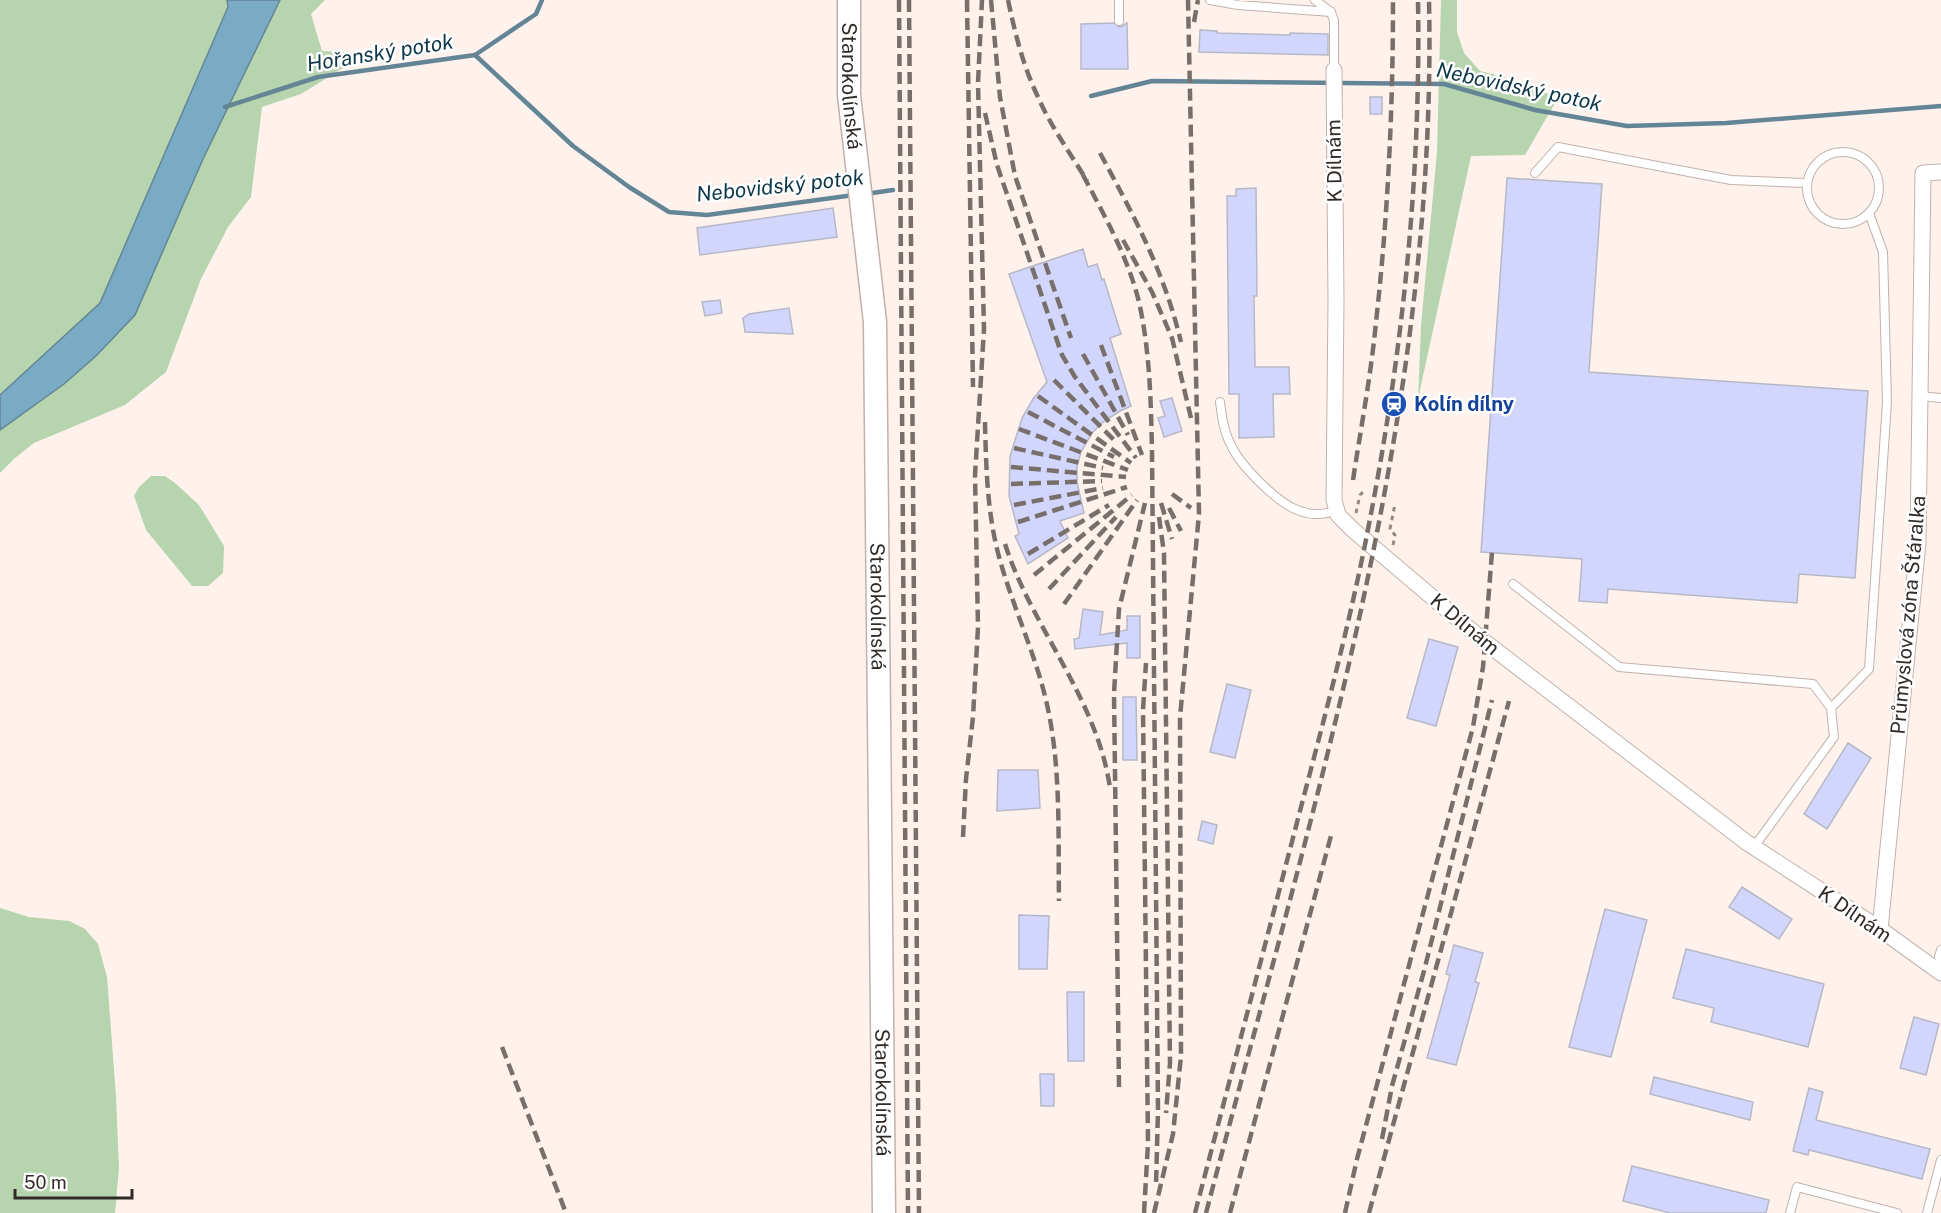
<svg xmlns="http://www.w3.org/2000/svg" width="1941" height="1213" font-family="'Public Sans',sans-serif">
<rect width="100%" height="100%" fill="#fff2ec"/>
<g fill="#b6d4ae">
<polygon points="0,0 227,0 228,7 100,303 0,395"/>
<polygon points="280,0 325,0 311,14 322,51 367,53 301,94 262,107 251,197 228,227 201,279 166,372 125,405 34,443 15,458 0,473 0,430 64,384 135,315 203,159"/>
<polygon points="1441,0 1457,0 1457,32 1464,53 1480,71 1512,79 1558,98 1525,155 1471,156 1418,399 1421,326 1437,151"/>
<polygon points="151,476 165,476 175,483 199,505 224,546 223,573 208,586 192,586 146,530 134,496 139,487"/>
<polygon points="0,908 29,917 69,921 85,929 98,944 107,977 116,1096 119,1168 115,1213 0,1213"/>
</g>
<polygon fill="#7aabc5" stroke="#648596" stroke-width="1.5" points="227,0 280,0 203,159 135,315 96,356 64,384 0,430 0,395 100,303 228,7"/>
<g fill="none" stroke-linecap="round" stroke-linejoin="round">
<g stroke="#648596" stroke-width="4.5">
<polyline points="475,55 573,146 629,187 669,212 707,215 854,195"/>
<polyline points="1091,96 1152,81 1444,84 1535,110 1627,126 1726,123 1941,106"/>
<polyline points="225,107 318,77 475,55 536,14 542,0"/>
<polyline points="865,194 893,190"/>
</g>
</g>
<g fill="#d2d6fc" stroke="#b7b8c6" stroke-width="1.5">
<polygon points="1114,23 1120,27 1127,23 1128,69 1081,69 1081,24"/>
<polygon points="1200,30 1217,31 1217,33 1290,35 1290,33 1328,34 1328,55 1199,52"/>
<rect x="1370" y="97" width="12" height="17"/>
<polygon points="1507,178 1602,184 1589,372 1868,391 1855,578 1799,574 1797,603 1608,589 1607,603 1579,601 1582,559 1481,552"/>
<polygon points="1256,188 1257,296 1254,296 1255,367 1289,367 1290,394 1273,394 1274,437 1239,438 1239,394 1229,394 1227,196 1236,196 1236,189"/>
<polygon points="833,208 837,237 700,255 697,228"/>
<polygon points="1083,249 1088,267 1097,264 1102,280 1104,279 1121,334 1110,338 1131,406 1120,411 1103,422 1092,433 1081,452 1077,466 1077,482 1084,513 1060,521 1068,538 1028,564 1015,536 1019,534 1009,496 1010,456 1022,418 1033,399 1047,382 1009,274"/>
<polygon points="720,300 722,313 705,316 702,302"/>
<polygon points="789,308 793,334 745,332 743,318 749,314"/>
<polygon points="1172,398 1182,431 1164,437 1158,418 1165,416 1160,401"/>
<polygon points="1083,609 1103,612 1100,635 1127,630 1127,616 1140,616 1140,658 1127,658 1127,643 1075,649 1074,639 1079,638"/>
<polygon points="1429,639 1458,647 1436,726 1407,718"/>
<polygon points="1227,684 1251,690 1235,758 1210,752"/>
<polygon points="1123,697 1136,697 1137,760 1123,760"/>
<polygon points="1848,743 1871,758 1827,829 1804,814"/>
<polygon points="998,770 1038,770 1040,808 997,811"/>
<polygon points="1202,821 1217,825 1213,844 1198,840"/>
<polygon points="1742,887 1792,919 1779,939 1729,907"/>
<polygon points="1605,909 1647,920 1611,1057 1569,1047"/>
<polygon points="1019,915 1049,916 1047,969 1019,969"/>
<polygon points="1454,945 1483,953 1475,982 1479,983 1456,1065 1427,1058 1450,975 1446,974"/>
<polygon points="1686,949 1824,984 1808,1047 1711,1022 1714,1008 1673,998"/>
<polygon points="1067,992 1084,992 1084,1061 1068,1061"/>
<polygon points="1914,1017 1939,1024 1926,1075 1900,1068"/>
<polygon points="1040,1074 1054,1074 1054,1106 1041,1106"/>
<polygon points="1654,1077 1753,1102 1750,1120 1650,1094"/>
<polygon points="1809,1088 1823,1092 1816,1120 1930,1149 1922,1179 1809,1150 1808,1155 1793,1151"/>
<polygon points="1632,1166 1769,1200 1766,1213 1670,1213 1623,1201"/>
</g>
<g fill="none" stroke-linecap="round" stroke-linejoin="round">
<g stroke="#c0b2ab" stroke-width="10">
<g id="lane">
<polyline points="1210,0 1238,5 1331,12"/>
<polyline points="1315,0 1331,12 1334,21 1334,70"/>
<polyline points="1119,21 1119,0"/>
<circle cx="1843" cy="188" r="36"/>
<polyline points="1535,173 1558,147 1731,180 1806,183"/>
<polyline points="1920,396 1941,398"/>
<path d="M1220,402C1222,418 1224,433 1232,447C1241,466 1276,501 1295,509C1308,515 1324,516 1336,510"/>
<polyline points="1513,584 1619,667 1813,684 1831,708 1834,737 1754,847"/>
<polyline points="1831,708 1869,669 1887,402 1883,252 1869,213"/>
<polyline points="1941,950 1939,957 1941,963"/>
<polyline points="1790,1213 1797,1187 1897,1213"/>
<polyline points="1927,1213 1941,1160"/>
</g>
</g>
<g stroke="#c0b2ab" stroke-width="17">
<g id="street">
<polyline points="1334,70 1336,301 1334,500 1338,515 1353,530 1485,642 1746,842 1880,929 1941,973"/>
<polyline points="1880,929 1918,543 1923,173 1941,172"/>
</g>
</g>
<g stroke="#c0b2ab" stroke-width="25">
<g id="secondary">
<path id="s1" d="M849,0V95L875,322L884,1213"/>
</g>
</g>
<g stroke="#938a85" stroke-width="3" stroke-dasharray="4.5 4.5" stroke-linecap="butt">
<polyline points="1356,513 1360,495 1364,491"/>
<polyline points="1393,545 1395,535 1390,529 1395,504"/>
</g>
<use href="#lane" stroke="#fff" stroke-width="8"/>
<use href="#street" stroke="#fff" stroke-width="15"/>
<use href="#secondary" stroke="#fff" stroke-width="22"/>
<g stroke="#786f6b" stroke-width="4.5" stroke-dasharray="12 6" stroke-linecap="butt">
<polyline points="899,0 908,1213"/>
<polyline points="909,0 919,1213"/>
<polyline points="967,0 973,387"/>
<polyline points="991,0 1000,97 1015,176 1071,338"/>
<path d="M1008,0C1015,33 1023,66 1038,97C1051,127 1071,154 1087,181"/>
<polyline points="1194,22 1198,0"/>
<polyline points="985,113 997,165 1062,355 1075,377 1136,458"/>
<path d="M1100,153C1134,216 1164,271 1181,342"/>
<path d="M1083,175C1104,215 1128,257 1139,302C1150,352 1151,402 1152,453L1158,1110L1156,1186"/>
<polyline points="1123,240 1152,292 1172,338 1191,418"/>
<polyline points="1101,345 1142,455"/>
<polyline points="1083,354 1128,435"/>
<polyline points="1054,380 1117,443"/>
<polyline points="1038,396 1131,463"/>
<polyline points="1028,412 1114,457"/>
<path d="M985,422C986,465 987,507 997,549C1011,605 1038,657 1049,714C1061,775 1058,839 1059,901"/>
<polyline points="1019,429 1128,470"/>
<polyline points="1014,448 1103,468"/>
<polyline points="1011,467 1126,477"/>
<path d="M1353,480C1361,427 1371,375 1376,322C1388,215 1393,108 1393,0"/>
<polyline points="1011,484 1102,481"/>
<polyline points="1172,494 1191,508"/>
<polyline points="1161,503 1172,539"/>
<polyline points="1014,505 1103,488"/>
<polyline points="1169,508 1181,531"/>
<polyline points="1159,517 1164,553 1170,1063 1166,1113"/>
<polyline points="1018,522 1127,487"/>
<path d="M1005,544C1032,628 1097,698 1110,788"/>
<polyline points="1028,554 1109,505"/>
<polyline points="1034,575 1132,495"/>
<polyline points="1049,589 1116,517"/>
<polyline points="1064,604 1137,500"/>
<polyline points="963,837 966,779 973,717 978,627 975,475 984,329 978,83 982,0"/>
<polyline points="502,1047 566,1213"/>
<polyline points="1119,1087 1114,693 1119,609 1145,503"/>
<polyline points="1382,1139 1392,1086 1424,971 1492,700"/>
<polyline points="1144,1213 1148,1143 1143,710 1146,663"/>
<polyline points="1154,1213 1173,1134 1181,1056 1180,717 1199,514 1188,0"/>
<path d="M1195,1213C1228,1087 1261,960 1294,834C1321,730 1350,625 1370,519C1403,348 1421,174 1418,0"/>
<path d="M1206,1213C1311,813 1438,418 1429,0"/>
<polyline points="1230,1213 1332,832"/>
<polyline points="1345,1213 1357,1159 1473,727 1483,667 1492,552"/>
<polyline points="1369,1213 1509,701"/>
</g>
</g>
<defs>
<g id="station-disc" transform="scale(1.35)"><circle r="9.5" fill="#1a4fb4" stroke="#fff"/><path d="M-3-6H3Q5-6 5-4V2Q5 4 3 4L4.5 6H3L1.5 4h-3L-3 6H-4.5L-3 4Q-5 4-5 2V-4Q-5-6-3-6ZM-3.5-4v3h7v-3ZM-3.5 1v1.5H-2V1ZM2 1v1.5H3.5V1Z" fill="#fff"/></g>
</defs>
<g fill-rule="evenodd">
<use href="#station-disc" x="1394" y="404"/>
</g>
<g text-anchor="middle" stroke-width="5" stroke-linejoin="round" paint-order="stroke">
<g font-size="20" fill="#312b28" stroke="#fff">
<text dy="7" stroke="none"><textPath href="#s1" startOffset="86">Starokolínská</textPath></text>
<text transform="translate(1334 161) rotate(-91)" y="7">K Dílnám</text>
<text dy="7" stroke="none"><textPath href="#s1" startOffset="608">Starokolínská</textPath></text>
<text transform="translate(1908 615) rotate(-85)" y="7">Průmyslová zóna Šťáralka</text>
<text transform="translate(1465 624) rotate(40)" y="7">K Dílnám</text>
<text transform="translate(1855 914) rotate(34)" y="7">K Dílnám</text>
<text dy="7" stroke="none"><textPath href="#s1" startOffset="1094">Starokolínská</textPath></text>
</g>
<g font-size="20" font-weight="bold" fill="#164399" stroke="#fff" text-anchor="start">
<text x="1414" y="411">Kolín dílny</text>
</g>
<g font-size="21" font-style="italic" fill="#0d384b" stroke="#fff">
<text transform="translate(380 53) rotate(-9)" y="7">Hořanský potok</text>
<text transform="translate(1519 87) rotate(12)" y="7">Nebovidský potok</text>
<text transform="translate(780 186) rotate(-6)" y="7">Nebovidský potok</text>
</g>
</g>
<path d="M15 1189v9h117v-9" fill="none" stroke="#312b28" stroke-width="3"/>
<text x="24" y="1189" font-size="18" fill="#312b28" stroke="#ffffff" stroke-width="4.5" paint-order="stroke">50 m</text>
</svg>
